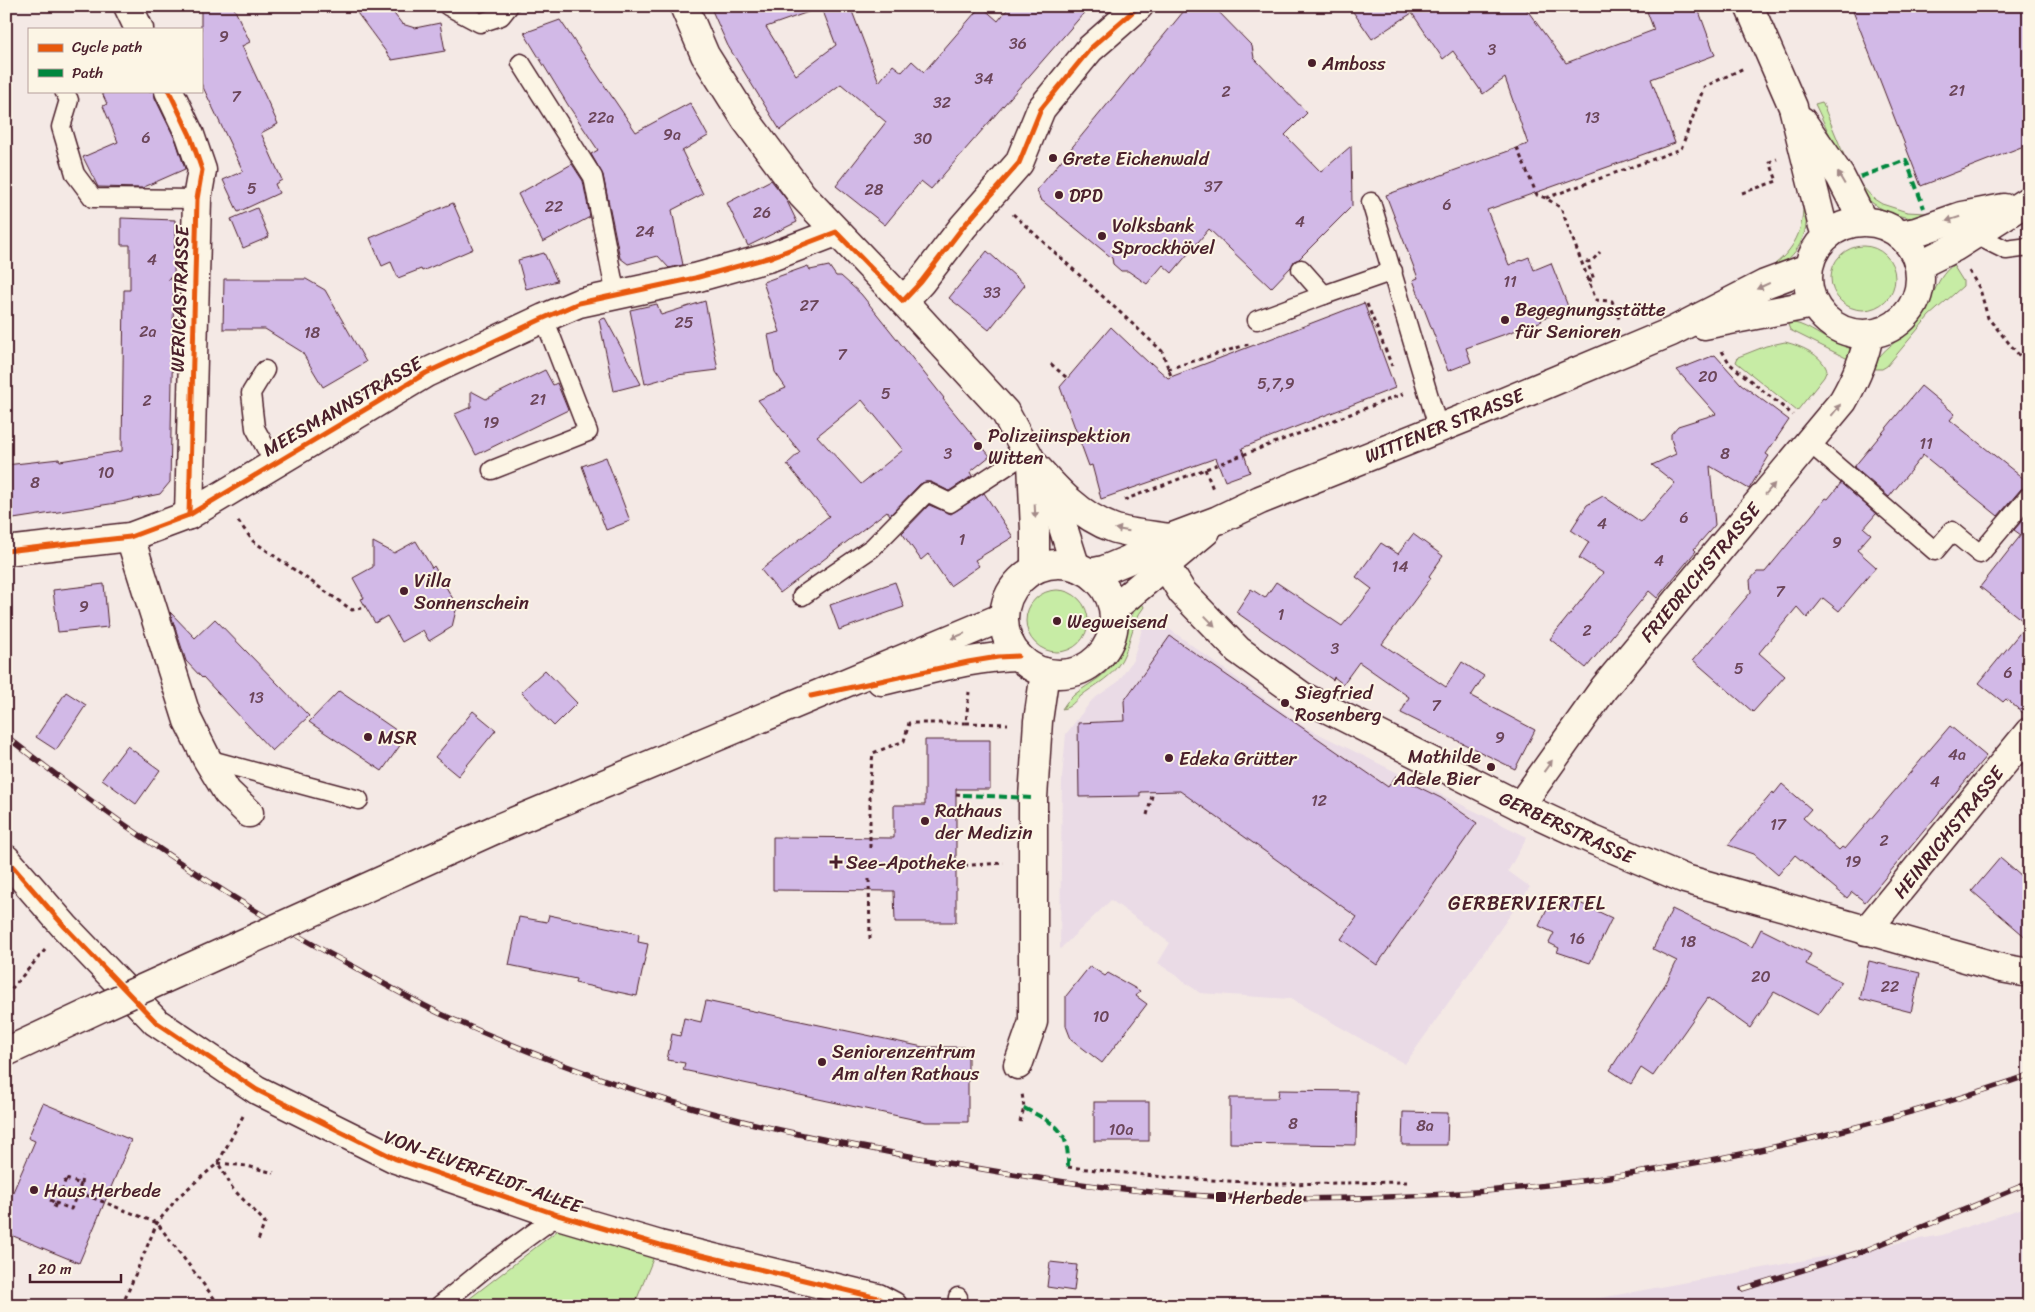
<svg xmlns="http://www.w3.org/2000/svg" width="2035" height="1312" font-family="Sriracha,sans-serif">
<rect width="100%" height="100%" fill="#f4e9e5"/>
<filter id="ink" filterUnits="userSpaceOnUse"><feTurbulence type="fractalNoise" baseFrequency=".02" numOctaves="2"/><feDisplacementMap in="SourceGraphic" scale="10" xChannelSelector="R" yChannelSelector="G"/><feConvolveMatrix kernelMatrix="1 2 1 2 8 2 1 2 1" color-interpolation-filters="sRGB"/></filter>
<g filter="url(#ink)">
<g fill="#eadbe6">
<polygon points="1149,619 1161,623 1186,641 1301,725 1527,837 1508,871 1530,887 1405,1064 1291,999 1200,993 1158,963 1170,943 1111,900 1060,949 1062,778 1066,734 1092,700 1118,682 1133,660 1143,626"/>
<polygon points="2029,1206 2029,1306 1557,1306 1942,1235"/>
</g>
<g fill="#c7eca5" stroke="#888668">
<polygon points="1822,102 1846,160 1844,165 1815,104"/>
<path d="M1860,184L1874,199L1882,204L1907,212L1926,213L1931,217C1900,222 1873,209 1854,185Z"/>
<path d="M1807,201C1808,233 1803,250 1776,269L1775,264C1794,249 1803,231 1803,206Z"/>
<circle cx="1863" cy="278" r="32"/>
<path d="M1953,265L1963,281V286L1929,316L1887,366L1882,369H1873C1880,347 1903,340 1917,323C1933,305 1933,280 1953,265Z"/>
<path d="M1787,322C1806,323 1817,335 1834,342C1840,345 1847,346 1852,350V361L1790,330Z"/>
<path d="M1785,342C1801,346 1821,354 1827,370L1824,377L1797,411L1736,362L1738,357L1766,346Z"/>
<circle cx="1057" cy="621" r="31"/>
<path d="M1141,601L1144,607C1130,624 1131,649 1117,667C1107,680 1093,686 1081,696C1073,702 1072,707 1062,709C1074,688 1098,684 1112,665C1126,646 1124,620 1141,601Z"/>
<polygon points="562,1227 655,1254 634,1306 460,1306"/>
</g>
<g fill="#d2b9e7" stroke="#4a1f2b" fill-rule="evenodd">
<polygon points="201,6 233,6 250,42 242,46 278,124 261,133 282,180 275,184 279,193 238,212 223,180 243,171 201,83"/>
<polygon points="352,6 388,6 402,24 415,28 440,23 445,51 392,60"/>
<polygon points="710,6 813,6 814,10 766,27 796,75 836,45 821,6 850,6 879,82 893,65 902,72 912,61 924,72 981,6 998,21 1010,6 1090,6 931,189 921,181 885,225 836,186 886,122 841,84 780,130 728,46"/>
<polygon points="1188,6 1213,6 1252,46 1254,58 1307,113 1285,135 1321,172 1351,146 1352,206 1299,259 1294,261 1291,267 1271,288 1209,229 1172,273 1163,265 1147,284 1128,271 1121,271 1113,264 1112,258 1040,199 1037,190"/>
<polygon points="1349,6 1524,6 1566,63 1654,30 1645,6 1697,6 1715,55 1651,79 1675,143 1487,210 1509,265 1529,257 1534,270 1551,263 1569,309 1541,319 1542,321 1466,348 1471,362 1448,371 1413,280 1418,278 1386,195 1528,144 1505,78 1483,94 1453,51 1443,59 1412,13 1372,39"/>
<polygon points="1851,6 2029,6 2029,144 1921,186"/>
<polygon points="560,20 636,132 690,103 708,136 682,151 703,194 672,210 683,265 669,268 658,256 628,264 620,258 603,175 591,154 598,150 568,105 524,33"/>
<polygon points="101,91 154,91 155,98 176,141 185,169 142,188 98,187 83,157 118,142 103,106 107,104"/>
<polygon points="572,164 583,181 590,217 543,242 518,194"/>
<polygon points="771,180 786,199 797,222 748,246 727,203"/>
<polygon points="453,203 473,249 422,271 421,269 398,278 391,262 382,266 370,238"/>
<polygon points="257,208 269,237 243,248 231,219"/>
<polygon points="121,218 175,220 174,276 168,279 174,279 170,482 160,494 116,503 7,520 6,465 59,459 60,461 122,451 124,290 130,290 130,245 121,245"/>
<polygon points="987,251 1025,285 989,330 949,298"/>
<polygon points="544,253 557,281 526,289 518,260"/>
<path d="M808,266L810,270L829,266L836,276H841L861,294L944,398L943,399L990,456L970,472L972,476L949,491L931,482H926L920,484L890,515L887,511L780,593L761,570L829,516L787,464L800,452L758,400L786,388L775,372L768,335L780,332L763,282ZM862,400L903,450L861,484L817,436Z"/>
<polygon points="224,279 306,279 325,290 366,362 323,387 302,352 265,329 223,329"/>
<polygon points="705,301 718,370 677,375 645,384 630,310 657,304 661,315"/>
<polygon points="1364,303 1395,388 1242,448 1250,472 1225,481 1216,458 1185,469 1182,471 1101,499 1092,465 1089,466 1060,387 1111,327 1150,364 1151,363 1168,378"/>
<polygon points="605,318 641,384 614,391 599,320"/>
<polygon points="1715,355 1741,384 1789,420 1766,454 1769,456 1749,489 1710,466 1715,525 1694,549 1696,551 1657,598 1649,591 1586,668 1550,639 1603,573 1579,558 1589,542 1571,530 1587,505 1603,496 1641,522 1675,483 1652,465 1676,454 1671,439 1671,434 1678,426 1716,414 1677,370"/>
<polygon points="545,370 553,385 557,383 568,410 476,455 455,414 471,407 471,391 486,399"/>
<polygon points="1921,386 1955,414 1950,420 2029,483 2029,486 2021,489 1998,516 1923,455 1889,497 1854,467"/>
<polygon points="606,457 630,521 606,530 582,466"/>
<polygon points="1841,483 1876,514 1864,528 1871,534 1857,550 1876,567 1839,611 1823,598 1807,618 1797,607 1759,653 1785,676 1753,712 1693,660 1751,592 1750,580 1757,572 1765,572 1826,498 1828,499"/>
<polygon points="984,493 1013,537 975,560 979,566 950,586 928,554 921,560 902,533 929,505 951,514"/>
<polygon points="2029,513 2029,717 2028,717 2006,699 2003,702 1979,683 2027,624 1980,587 2021,535 2014,530"/>
<polygon points="1413,534 1443,556 1429,576 1431,578 1382,644 1446,687 1462,662 1484,676 1471,696 1535,730 1515,769 1401,713 1409,697 1359,662 1343,684 1334,677 1333,680 1236,612 1251,589 1265,598 1276,582 1342,626 1372,589 1356,577 1381,543 1398,554"/>
<polygon points="416,541 432,568 434,566 457,606 452,627 429,641 423,630 402,642 387,616 375,623 361,599 364,598 353,578 373,567 373,542 394,553"/>
<polygon points="895,582 904,607 839,630 830,605"/>
<polygon points="104,584 108,627 58,632 53,590"/>
<polygon points="170,612 195,638 215,619 309,716 272,751 203,677 202,678 186,661"/>
<polygon points="1170,636 1388,787 1396,776 1441,798 1477,823 1377,965 1341,939 1357,917 1180,791 1140,792 1140,796 1079,797 1078,723 1125,721 1124,701"/>
<polygon points="545,670 577,703 554,726 521,692"/>
<polygon points="339,691 406,737 382,771 309,722"/>
<polygon points="66,692 86,705 56,750 36,737"/>
<polygon points="473,711 496,730 458,776 435,757"/>
<polygon points="1950,726 1986,756 1865,902 1852,892 1847,898 1795,855 1778,875 1754,854 1728,845 1773,792 1774,794 1782,784 1811,809 1803,818 1839,850 1842,847 1845,849"/>
<polygon points="925,740 990,740 990,789 956,789 956,922 895,922 894,891 773,890 773,837 894,838 894,805 925,805"/>
<polygon points="127,746 160,770 136,804 102,779"/>
<polygon points="2000,858 2029,883 2029,940 1972,891"/>
<polygon points="1571,899 1612,918 1590,963 1557,952 1559,948 1549,943 1554,933 1539,926 1550,902 1566,910"/>
<polygon points="1672,909 1752,947 1761,929 1811,954 1806,964 1842,982 1818,1015 1774,992 1750,1028 1708,998 1653,1076 1641,1068 1631,1084 1610,1070 1666,983 1677,961 1653,949"/>
<polygon points="549,915 639,934 638,942 648,944 637,996 575,983 576,979 509,965 519,917 547,922"/>
<polygon points="1869,961 1920,973 1911,1012 1860,999"/>
<polygon points="1090,966 1105,976 1108,973 1140,991 1136,996 1147,1004 1102,1063 1071,1039 1066,1026 1066,996"/>
<polygon points="706,1001 923,1047 968,1047 968,1122 926,1122 683,1070 685,1063 667,1060 672,1034 680,1036 684,1018 701,1022"/>
<polygon points="1279,1090 1357,1091 1356,1145 1230,1143 1230,1098 1278,1098"/>
<rect x="1094" y="1102" width="55" height="39"/>
<polygon points="43,1103 131,1140 79,1263 6,1233 6,1208 35,1141 28,1138"/>
<polygon points="1403,1112 1448,1113 1447,1145 1402,1145"/>
<polygon points="1050,1262 1077,1265 1074,1291 1047,1287"/>
</g>
<g fill="none" stroke-linecap="round" stroke-linejoin="round">
<g stroke="#4a1f2b" stroke-width="21">
<g id="service">
<polyline points="448,6 480,23 501,16 509,6"/>
<polyline points="521,63 593,177 616,296"/>
<polyline points="64,91 69,100 61,127 75,174 93,198 197,199"/>
<polyline points="1371,202 1438,427"/>
<polyline points="1974,234 2006,250 2029,247"/>
<polyline points="1301,269 1324,295 1393,271"/>
<polyline points="1257,320 1324,295"/>
<polyline points="265,370 251,393 255,428 274,463"/>
<polyline points="1810,443 1935,551 1952,531 1980,554 2029,496"/>
<polyline points="492,470 588,432 544,318"/>
<polyline points="802,596 872,548 927,492 950,503 1028,452"/>
<polyline points="207,759 359,800"/>
<polyline points="439,1306 488,1266 558,1215"/>
<polyline points="957,1306 958,1297"/>
</g>
</g>
<g stroke="#4a1f2b" stroke-width="31">
<g id="minor">
<polyline points="128,6 139,29"/>
<polyline points="1749,6 1793,107 1822,223 1826,235"/>
<polyline points="169,91 190,135 202,170 197,199 189,515"/>
<polyline points="1802,121 1840,176 1863,221"/>
<polyline points="903,301 921,282 963,227 1019,163 1041,109 1090,49 1139,6"/>
<polyline points="130,537 188,721 207,759 227,792 249,813"/>
<polyline points="6,551 130,537 189,515 426,373 544,318 579,303 695,278 771,257 836,232"/>
<polyline points="1166,566 1182,592 1238,650 1302,696 1520,806 1593,840 1685,879 2001,968 2029,973"/>
<path d="M1520,806L1604,688L1843,401C1855,380 1865,359 1869,334"/>
<polyline points="6,859 65,927 156,1022 257,1090 396,1159 558,1215 660,1245 878,1298 893,1306"/>
<polyline points="1866,931 2029,732"/>
<polyline points="1018,1065 1033,1022 1033,798 1038,721 1045,672"/>
</g>
</g>
<g stroke="#4a1f2b" stroke-width="31">
<g id="secondary">
<polyline points="684,6 705,55 746,120 802,195 903,301 1005,412 1032,462 1035,531 1035,569"/>
<circle cx="1864" cy="278" r="56"/>
<polyline points="1901,235 1916,232 1962,216 2004,208"/>
<polyline points="1919,265 1955,247 2029,200"/>
<polyline points="1704,325 1813,304"/>
<path d="M1032,462C1055,488 1079,516 1113,528C1130,534 1152,535 1170,538"/>
<polyline points="1049,483 1075,565"/>
<circle cx="1059" cy="619" r="55"/>
<polyline points="1090,573 1104,570 1128,560 1170,538 1218,520 1260,500 1480,412 1671,332 1765,284 1808,268"/>
<polyline points="1114,608 1206,531"/>
<path d="M881,681C926,671 972,657 1018,656"/>
<polyline points="494,830 1003,617"/>
<polyline points="6,1052 102,1007"/>
</g>
</g>
<g stroke="#4a1f2b" stroke-width="3" stroke-dasharray="4 4" stroke-linecap="butt">
<polyline points="1517,148 1537,195 1546,198 1561,208 1596,300 1612,301 1620,321"/>
<polyline points="1742,193 1777,181 1770,162 1777,159"/>
<polyline points="1546,198 1681,149 1704,87 1744,68"/>
<polyline points="1013,214 1162,351 1171,376"/>
<polyline points="1969,271 1980,289 1988,318 2029,367"/>
<polyline points="1588,281 1594,279 1587,262 1592,261 1600,252"/>
<polyline points="1367,304 1392,366"/>
<polyline points="1722,351 1730,364 1793,415"/>
<polyline points="1051,364 1067,378"/>
<polyline points="1168,369 1249,344"/>
<polyline points="1205,469 1213,489"/>
<polyline points="1124,500 1403,394"/>
<polyline points="238,521 253,541 352,610 366,607"/>
<polyline points="966,723 1008,724"/>
<polyline points="956,794 963,795"/>
<polyline points="1147,815 1153,792"/>
<polyline points="870,848 870,779 873,753 904,741 909,723 966,723 969,692"/>
<polyline points="956,866 1004,863"/>
<polyline points="869,879 870,939"/>
<polyline points="6,995 45,950"/>
<polyline points="243,1116 218,1163 233,1189 265,1222 258,1241"/>
<polyline points="1020,1122 1024,1108 1022,1093"/>
<polyline points="1068,1167 1164,1177 1278,1184 1407,1182"/>
<polygon points="66,1179 81,1184 71,1209 56,1203"/>
<polyline points="81,1184 82,1176"/>
<polyline points="78,1192 157,1223 220,1306"/>
<polyline points="50,1200 56,1203 54,1208"/>
<polyline points="122,1306 157,1223 179,1196 218,1163 247,1166 274,1173"/>
</g>
<use href="#service" stroke="#fcf5e5" stroke-width="18"/>
<use href="#minor" stroke="#fcf5e5" stroke-width="28"/>
<use href="#secondary" stroke="#fcf5e5" stroke-width="28"/>
<g stroke="#4a1f2b" stroke-width="5.5">
<g id="rail">
<path d="M6,736C116,823 232,902 356,968C384,984 412,1000 441,1014C536,1057 634,1094 735,1119C791,1134 847,1144 904,1155C1010,1175 1116,1192 1224,1197C1429,1205 1634,1183 1833,1133C1899,1116 1964,1098 2029,1075"/>
<polyline points="1742,1289 1864,1251 2029,1183"/>
</g>
</g>
<use href="#rail" stroke="#fcf5e5" stroke-width="4" stroke-dasharray="11" stroke-linecap="butt"/>
<g stroke="#4a1f2b" stroke-width="31" stroke-linecap="butt">
<polyline id="secondary-bridge" points="102,1007 494,830"/>
</g>
<use href="#secondary-bridge" stroke="#fcf5e5" stroke-width="28"/>
<g stroke="#00873e" stroke-width="4" stroke-dasharray="8 4" stroke-linecap="butt">
<polyline points="1860,177 1906,160 1924,208"/>
<polyline points="963,795 1033,798"/>
<path d="M1024,1108C1056,1125 1069,1128 1068,1167"/>
</g>
<g stroke="#fcf5e5" stroke-width="8">
<g id="cycleway">
<polyline points="169,91 190,135 202,170 197,199 189,515"/>
<polyline points="6,551 130,537 189,515 426,373 544,318 579,303 695,278 771,257 836,232 903,301 921,282 963,227 1019,163 1041,109 1090,49 1139,6"/>
<polyline points="811,696 968,662 998,657 1018,656"/>
<polyline points="6,859 65,927 156,1022 257,1090 396,1159 558,1215 660,1245 878,1298 893,1306"/>
</g>
</g>
<use href="#cycleway" stroke="#e8590c" stroke-width="5"/>
</g>
<defs><path id="oneway-solid" d="M-6-.8H1V-3.2L6.5 0L1 3.2V.8H-6Z" transform="scale(1.25)"/></defs>
<g fill="#a38a88">
<use href="#oneway-solid" transform="translate(1841 178) rotate(-120)"/>
<use href="#oneway-solid" transform="translate(1953 219) rotate(163)"/>
<use href="#oneway-solid" transform="translate(1763 286) rotate(155)"/>
<use href="#oneway-solid" transform="translate(1836 410) rotate(-52)"/>
<use href="#oneway-solid" transform="translate(1770 489) rotate(-49)"/>
<use href="#oneway-solid" transform="translate(1035 511) rotate(87)"/>
<use href="#oneway-solid" transform="translate(1122 530) rotate(-170)"/>
<use href="#oneway-solid" transform="translate(1210 621) rotate(46)"/>
<use href="#oneway-solid" transform="translate(958 636) rotate(158)"/>
<use href="#oneway-solid" transform="translate(1548 766) rotate(-54)"/>
</g>
</g>
<g fill="#4a1f2b" stroke="#fcf5e5" stroke-width="2">
<circle cx="1312" cy="63" r="5"/>
<circle cx="1053" cy="158" r="5"/>
<circle cx="1059" cy="195" r="5"/>
<circle cx="1102" cy="236" r="5"/>
<circle cx="1505" cy="320" r="5"/>
<circle cx="978" cy="446" r="5"/>
<circle cx="404" cy="591" r="5"/>
<circle cx="1057" cy="621" r="5"/>
<circle cx="1285" cy="703" r="5"/>
<circle cx="368" cy="737" r="5"/>
<circle cx="1169" cy="758" r="5"/>
<circle cx="1491" cy="767" r="5"/>
<circle cx="925" cy="821" r="5"/>
<path d="M833.5 854.5h5v5h5v5h-5v5h-5v-5h-5v-5h5z"/>
<circle cx="822" cy="1062" r="5"/>
<circle cx="34" cy="1190" r="5"/>
<rect x="1215" y="1191" width="12" height="12" rx="2.5"/>
</g>
<g text-anchor="middle" stroke-width="4" stroke-linejoin="round" paint-order="stroke">
<g font-size="16" fill="#6c465a">
<text x="224" y="42">9</text>
<text x="1018" y="49">36</text>
<text x="1492" y="55">3</text>
<text x="984" y="84">34</text>
<text x="1957" y="96">21</text>
<text x="1226" y="97">2</text>
<text x="236" y="102">7</text>
<text x="942" y="108">32</text>
<text x="601" y="123">22a</text>
<text x="1592" y="123">13</text>
<text x="672" y="140">9a</text>
<text x="146" y="143">6</text>
<text x="923" y="144">30</text>
<text x="1213" y="192">37</text>
<text x="252" y="194">5</text>
<text x="874" y="195">28</text>
<text x="1447" y="210">6</text>
<text x="554" y="212">22</text>
<text x="762" y="218">26</text>
<text x="1300" y="227">4</text>
<text x="645" y="237">24</text>
<text x="152" y="265">4</text>
<text x="1510" y="287">11</text>
<text x="992" y="298">33</text>
<text x="809" y="311">27</text>
<text x="684" y="328">25</text>
<text x="148" y="337">2a</text>
<text x="312" y="338">18</text>
<text x="842" y="360">7</text>
<text x="1708" y="382">20</text>
<text x="1276" y="389">5,7,9</text>
<text x="886" y="399">5</text>
<text x="538" y="405">21</text>
<text x="147" y="406">2</text>
<text x="491" y="428">19</text>
<text x="1926" y="449">11</text>
<text x="948" y="459">3</text>
<text x="1725" y="459">8</text>
<text x="106" y="478">10</text>
<text x="35" y="488">8</text>
<text x="1684" y="523">6</text>
<text x="1602" y="529">4</text>
<text x="962" y="545">1</text>
<text x="1837" y="548">9</text>
<text x="1659" y="566">4</text>
<text x="1400" y="572">14</text>
<text x="1780" y="597">7</text>
<text x="84" y="612">9</text>
<text x="1281" y="620">1</text>
<text x="1587" y="636">2</text>
<text x="1335" y="654">3</text>
<text x="1739" y="674">5</text>
<text x="2008" y="678">6</text>
<text x="256" y="703">13</text>
<text x="1436" y="711">7</text>
<text x="1500" y="743">9</text>
<text x="1957" y="760">4a</text>
<text x="1935" y="787">4</text>
<text x="1319" y="806">12</text>
<text x="1778" y="830">17</text>
<text x="1884" y="846">2</text>
<text x="1853" y="867">19</text>
<text x="1577" y="944">16</text>
<text x="1688" y="947">18</text>
<text x="1761" y="982">20</text>
<text x="1890" y="992">22</text>
<text x="1101" y="1022">10</text>
<text x="1293" y="1129">8</text>
<text x="1425" y="1131">8a</text>
<text x="1121" y="1135">10a</text>
</g>
<g font-size="19" fill="#4a1f2b" stroke="#fcf5e5" text-anchor="start">
<text x="1322" y="70">Amboss</text>
<text x="1063" y="165">Grete Eichenwald</text>
<text x="1069" y="202">DPD</text>
<text x="1112" y="232">Volksbank<tspan x="1112" dy="22">Sprockhövel</tspan></text>
<text x="1515" y="316">Begegnungsstätte<tspan x="1515" dy="22">für Senioren</tspan></text>
<text x="988" y="442">Polizeiinspektion<tspan x="988" dy="22">Witten</tspan></text>
<text x="414" y="587">Villa<tspan x="414" dy="22">Sonnenschein</tspan></text>
<text x="1067" y="628">Wegweisend</text>
<text x="1295" y="699">Siegfried<tspan x="1295" dy="22">Rosenberg</tspan></text>
<text x="378" y="744">MSR</text>
<text x="1481" y="763" text-anchor="end">Mathilde<tspan x="1481" dy="22">Adele Bier</tspan></text>
<text x="1179" y="765">Edeka Grütter</text>
<text x="935" y="817">Rathaus<tspan x="935" dy="22">der Medizin</tspan></text>
<text x="846" y="869">See-Apotheke</text>
<text x="832" y="1058">Seniorenzentrum<tspan x="832" dy="22">Am alten Rathaus</tspan></text>
<text x="44" y="1197">Haus Herbede</text>
<text x="1232" y="1204">Herbede</text>
</g>
<g font-size="19" fill="#4a1f2b" stroke="#fcf5e5">
<text transform="translate(179 299) rotate(-88)" y="7">WERICASTRASSE</text>
<text transform="translate(342 406) rotate(-30)" y="7">MEESMANNSTRASSE</text>
<text transform="translate(1444 425) rotate(-22)" y="7">WITTENER STRASSE</text>
<text transform="translate(1700 572) rotate(-50)" y="7">FRIEDRICHSTRASSE</text>
<text transform="translate(1567 827) rotate(25)" y="7">GERBERSTRASSE</text>
<text transform="translate(1948 832) rotate(-51)" y="7">HEINRICHSTRASSE</text>
<text transform="translate(483 1171) rotate(20)" y="7">VON-ELVERFELDT-ALLEE</text>
</g>
<g font-size="20" letter-spacing="1" fill="#4a1f2b" stroke="#fcf5e5">
<text x="1527" y="910">GERBERVIERTEL</text>
</g>
</g>
<rect width="2035" height="1312" fill="none" stroke="#fcf5e5" stroke-width="25"/>
<rect x="12" y="12" width="2010" height="1287" fill="none" stroke="#4a1f2b" stroke-width="2" filter="url(#ink)"/>
<rect x="28" y="28" width="175" height="65" fill="#fcf5e5" stroke="#b59f9b"/>
<rect x="38" y="44" width="25" height="8" fill="#e8590c" stroke="#b59f9b"/>
<text x="72" y="52" font-size="15" fill="#4a1f2b">Cycle path</text>
<rect x="38" y="69" width="25" height="8" fill="#00873e" stroke="#b59f9b"/>
<text x="72" y="78" font-size="15" fill="#4a1f2b">Path</text>
<path d="M30 1274v8h91v-8" fill="none" stroke="#4a1f2b" stroke-width="2.5"/>
<text x="38" y="1274" font-size="15" fill="#4a1f2b" stroke="#fcf5e5" stroke-width="4" paint-order="stroke">20 m</text>
</svg>
